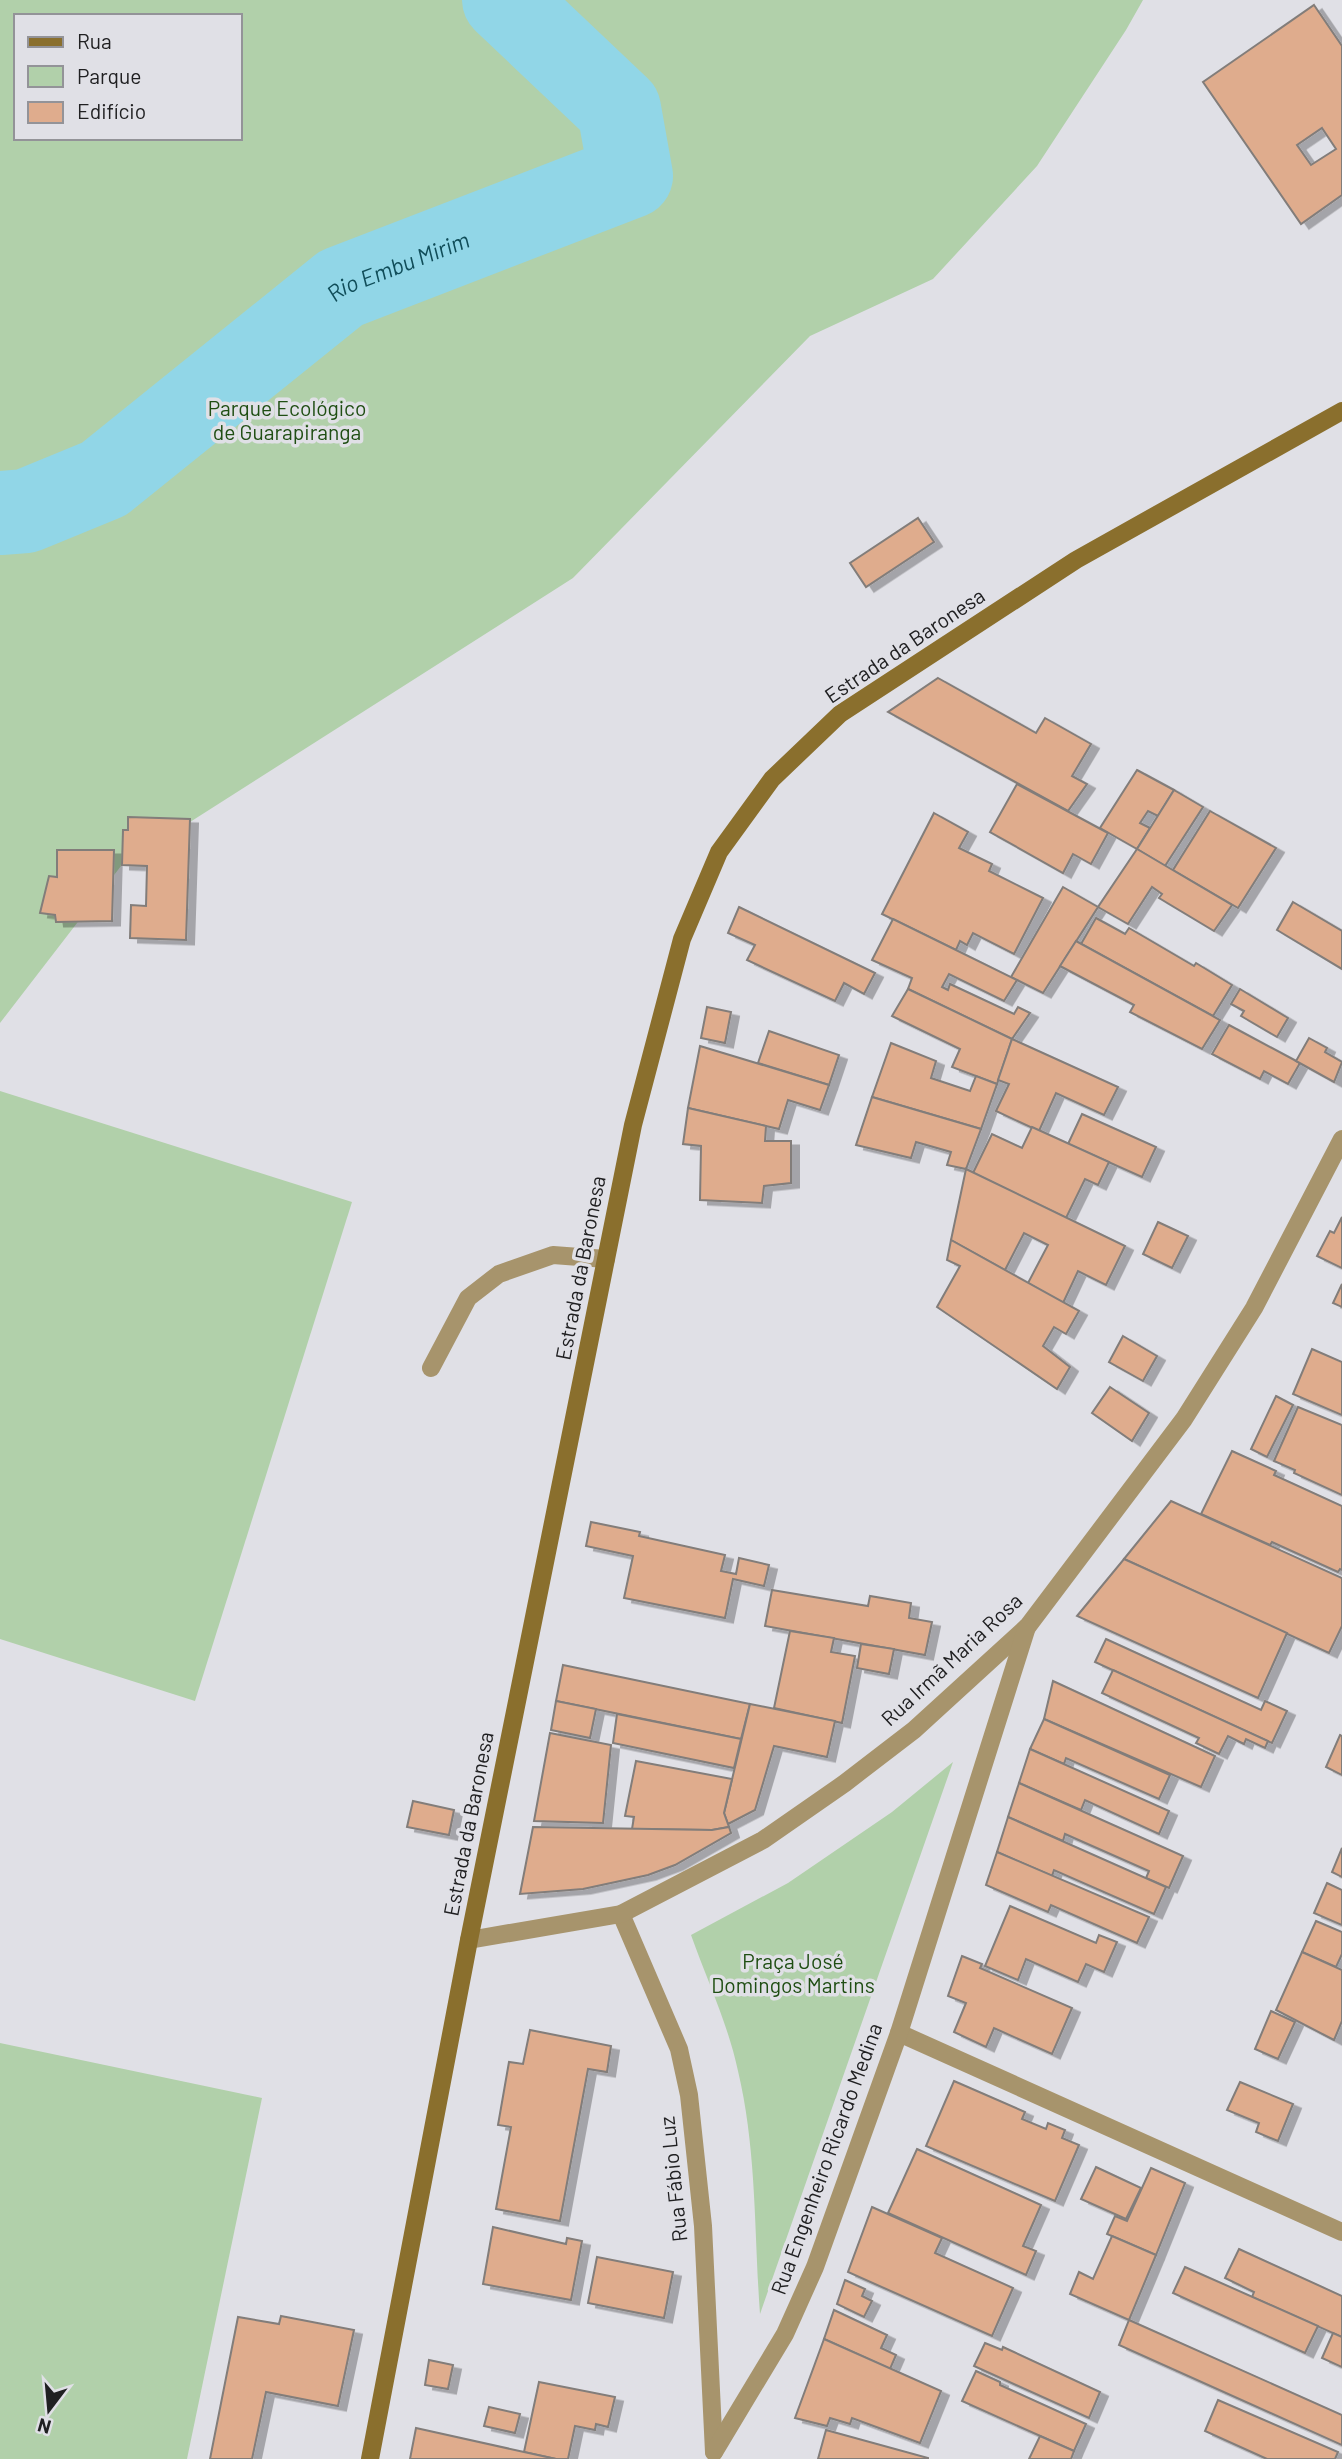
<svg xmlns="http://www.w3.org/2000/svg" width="1342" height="2459" font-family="Barlow,sans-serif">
<defs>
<filter id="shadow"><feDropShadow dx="8" dy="4.5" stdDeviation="0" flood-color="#0004"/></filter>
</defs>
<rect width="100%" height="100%" fill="#e0e0e6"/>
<g fill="#b1d0aa" fill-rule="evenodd">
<path d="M0,0H1143L1126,30L1037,166L933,279L810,336L573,578L121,866L0,1023ZM16,16H240V138H16Z"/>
<polygon points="0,1091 352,1202 195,1701 0,1639"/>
<path d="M953,1762L760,2314C754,2233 757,2151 738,2071C728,2024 707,1980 691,1935L788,1883L892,1812Z"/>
<polygon points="0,2043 262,2098 187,2459 0,2459"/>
</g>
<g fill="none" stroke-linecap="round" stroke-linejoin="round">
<path stroke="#91d6e7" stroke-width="84" id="s1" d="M0,513L26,511L104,479L341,288L631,176L619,109L504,0"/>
</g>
<g fill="#dfac8d" stroke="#827d7a" stroke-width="2" fill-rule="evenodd" filter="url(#shadow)">
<path d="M1314,5L1342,46V195L1301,224L1203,82ZM1322,128L1336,149L1311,165L1297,145Z"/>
<polygon points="918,518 934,542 866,587 850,563"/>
<polygon points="938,678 1036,733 1045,718 1091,744 1072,776 1087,784 1068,811 888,712"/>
<polygon points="1137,770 1174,790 1158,816 1148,811 1140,823 1150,828 1137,849 1100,828"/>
<polygon points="1017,784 1108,833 1091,864 1073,854 1063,873 990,832"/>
<polygon points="1174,790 1203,807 1165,866 1137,849"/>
<polygon points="1210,811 1276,848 1238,908 1173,870"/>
<polygon points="934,813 968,832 959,848 992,864 989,871 1043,898 1014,954 973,933 967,945 960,941 956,950 882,914"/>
<polygon points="128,817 190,819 186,940 130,938 131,905 146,906 147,866 122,865 123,830 128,830"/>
<polygon points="1137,849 1232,905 1214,931 1159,898 1162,894 1152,887 1128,924 1098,907"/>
<polygon points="57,850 114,850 112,921 56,922 55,915 40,913 49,876 57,877"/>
<polygon points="1063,887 1098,907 1043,993 1011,977"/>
<polygon points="1293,902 1342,931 1342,969 1277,930"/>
<polygon points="739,907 875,973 864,994 844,983 835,1001 747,960 755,945 728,933"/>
<polygon points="1096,918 1125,934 1129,928 1194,966 1196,963 1232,985 1213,1016 1081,944"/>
<polygon points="893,919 1017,980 1004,1001 949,974 942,987 948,990 950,984 1014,1014 1018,1007 1030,1013 1012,1039 908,989 912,978 872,960"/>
<polygon points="1076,941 1220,1020 1202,1049 1130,1012 1134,1005 1060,966"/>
<polygon points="908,989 1012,1039 997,1084 952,1067 960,1049 892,1016"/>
<polygon points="1240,989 1288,1018 1277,1037 1241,1016 1244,1011 1231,1004"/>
<polygon points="707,1007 731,1012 725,1043 701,1038"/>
<polygon points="1229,1025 1300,1063 1288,1084 1264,1071 1260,1079 1212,1054"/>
<polygon points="769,1031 839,1055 829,1085 758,1063"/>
<polygon points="1309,1038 1327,1048 1325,1052 1342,1062 1334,1082 1296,1061"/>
<polygon points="1012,1039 1118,1087 1104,1115 1056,1093 1039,1131 996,1111 1009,1084 998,1080"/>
<polygon points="891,1043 936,1061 931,1078 970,1091 976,1076 997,1084 981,1129 872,1097"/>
<polygon points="700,1046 829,1085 820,1110 788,1100 779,1129 688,1108"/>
<polygon points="872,1097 981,1129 966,1169 947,1165 951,1152 916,1142 911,1158 856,1145"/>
<polygon points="688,1108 766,1126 765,1141 791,1141 791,1183 764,1186 762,1203 700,1200 701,1146 683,1144"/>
<polygon points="1082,1114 1156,1147 1142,1177 1068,1144"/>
<polygon points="1032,1127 1109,1162 1098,1185 1085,1179 1066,1218 973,1173 992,1134 1022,1148"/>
<polygon points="966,1169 1125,1246 1106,1285 1078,1271 1063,1303 1028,1283 1048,1245 1024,1233 1005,1270 951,1240"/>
<polygon points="1342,1217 1342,1268 1317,1256 1330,1231 1334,1233"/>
<polygon points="1158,1222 1188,1236 1172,1268 1143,1254"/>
<polygon points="951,1240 1079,1311 1066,1334 1054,1327 1043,1346 1070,1367 1057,1389 937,1307 960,1266 947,1260"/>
<polygon points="1342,1284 1342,1307 1333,1303"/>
<polygon points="1123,1336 1157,1356 1143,1381 1109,1362"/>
<polygon points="1312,1349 1342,1362 1342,1415 1293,1394"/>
<polygon points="1110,1387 1149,1413 1132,1441 1092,1413"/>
<polygon points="1276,1396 1293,1405 1267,1457 1251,1449"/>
<polygon points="1298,1407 1342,1425 1342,1495 1294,1473 1295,1470 1274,1461"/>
<polygon points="1232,1451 1276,1471 1274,1475 1342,1506 1342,1570 1340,1569 1338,1572 1272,1542 1270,1545 1201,1514"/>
<polygon points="1171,1501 1342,1578 1342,1626 1329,1653 1124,1559"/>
<polygon points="591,1522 640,1532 639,1536 725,1555 721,1571 736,1574 739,1558 769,1565 764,1586 733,1579 725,1618 624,1598 633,1556 586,1546"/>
<polygon points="1124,1559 1287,1633 1258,1698 1077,1616"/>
<polygon points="772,1590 868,1606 870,1596 911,1603 909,1618 932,1622 925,1655 765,1626"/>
<polygon points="790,1631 834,1638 831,1652 855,1656 842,1723 774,1708"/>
<polygon points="1106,1639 1261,1710 1265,1701 1287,1711 1272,1743 1095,1662"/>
<polygon points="861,1644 894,1649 889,1674 857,1668"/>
<polygon points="563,1665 750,1704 741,1739 556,1701"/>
<polygon points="1113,1670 1268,1741 1265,1748 1246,1739 1244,1744 1228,1736 1219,1754 1196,1743 1199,1738 1102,1693"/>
<polygon points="1053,1681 1215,1756 1201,1787 1044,1719"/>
<polygon points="556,1701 596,1709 590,1738 551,1730"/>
<polygon points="750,1704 835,1721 827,1757 774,1746 755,1810 728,1824 724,1813"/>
<polygon points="617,1714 741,1739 734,1768 613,1743"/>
<polygon points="1044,1719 1170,1775 1159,1799 1066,1758 1064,1764 1030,1749"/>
<polygon points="550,1733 611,1745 603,1823 534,1821"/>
<polygon points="1340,1735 1342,1736 1342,1775 1326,1767"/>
<polygon points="1030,1749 1169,1811 1159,1834 1085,1800 1081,1810 1019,1783"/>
<polygon points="636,1761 732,1779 724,1813 729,1827 712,1830 632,1829 634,1817 625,1816"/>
<polygon points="1019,1783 1183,1856 1169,1888 1146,1878 1149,1871 1065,1834 1063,1841 1008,1817"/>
<polygon points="413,1801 454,1810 449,1835 407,1827"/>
<polygon points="1008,1817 1166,1887 1154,1914 1054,1870 1052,1876 997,1852"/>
<polygon points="533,1827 712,1830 729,1827 731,1833 675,1865 648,1875 583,1889 520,1894"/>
<polygon points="1342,1848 1342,1877 1332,1872"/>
<polygon points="997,1852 1149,1917 1137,1943 1051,1905 1048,1912 986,1885"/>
<polygon points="1327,1883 1342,1890 1342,1925 1314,1913"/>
<polygon points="1010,1906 1096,1943 1099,1935 1117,1942 1104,1972 1086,1964 1078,1982 1026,1959 1018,1980 985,1966"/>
<polygon points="1316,1921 1342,1932 1342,1954 1336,1967 1302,1952"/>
<polygon points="1302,1952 1342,1970 1342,2021 1334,2040 1276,2010"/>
<polygon points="962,1956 982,1964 980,1968 1072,2008 1052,2054 994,2028 986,2047 954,2032 966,2003 948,1996"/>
<polygon points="1271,2011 1295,2022 1278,2059 1255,2049"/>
<polygon points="530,2030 611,2046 607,2072 588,2069 560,2221 496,2209 511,2127 498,2125 509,2062 523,2064"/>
<polygon points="954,2081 1025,2112 1022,2119 1046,2129 1048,2123 1065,2130 1062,2138 1079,2145 1055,2201 926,2146"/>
<polygon points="1240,2082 1293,2104 1278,2141 1256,2132 1259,2123 1227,2110"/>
<polygon points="917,2149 1041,2205 1023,2246 1036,2251 1026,2275 888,2213"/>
<polygon points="1096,2167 1141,2188 1126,2219 1081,2199"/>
<polygon points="1151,2168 1185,2183 1156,2255 1107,2234 1115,2216 1127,2221"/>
<polygon points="872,2207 942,2238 935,2253 1013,2288 992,2336 848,2272"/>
<polygon points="493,2227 566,2244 567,2238 582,2241 571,2300 483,2284"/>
<polygon points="1112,2236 1156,2255 1129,2320 1070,2294 1079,2272 1093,2279"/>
<polygon points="1239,2249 1342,2296 1342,2337 1252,2297 1254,2292 1225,2278"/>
<polygon points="597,2257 673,2272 664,2318 588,2303"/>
<polygon points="1185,2267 1318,2326 1305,2353 1173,2293"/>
<polygon points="845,2280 865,2289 862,2296 872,2301 864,2317 837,2304"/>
<polygon points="834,2310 887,2335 881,2348 896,2355 890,2369 824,2339"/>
<polygon points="281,2316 354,2330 338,2406 266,2392 252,2459 210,2459 238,2317 279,2324"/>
<polygon points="1129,2320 1342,2415 1342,2445 1119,2345"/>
<polygon points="1333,2333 1342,2337 1342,2367 1322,2358"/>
<polygon points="824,2339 941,2391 920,2443 852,2418 850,2424 830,2418 827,2426 795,2418"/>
<polygon points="985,2343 1002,2350 1003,2347 1100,2392 1089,2418 974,2366"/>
<polygon points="429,2360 453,2365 448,2389 425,2385"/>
<polygon points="976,2371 1000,2382 1000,2385 1086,2424 1074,2451 962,2401"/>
<polygon points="539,2382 615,2397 608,2427 596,2424 595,2430 575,2426 568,2459 556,2459 524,2452"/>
<polygon points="1218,2400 1338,2452 1335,2459 1267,2459 1205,2431"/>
<polygon points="489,2407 520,2414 515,2433 484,2426"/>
<polygon points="416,2428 524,2452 556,2459 410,2459"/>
<polygon points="826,2430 928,2458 928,2459 818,2459"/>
<polygon points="1040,2436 1074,2451 1071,2459 1029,2459"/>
</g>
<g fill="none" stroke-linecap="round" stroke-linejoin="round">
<g stroke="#a7946c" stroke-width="18">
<polyline points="431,1368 468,1298 499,1274 553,1255 606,1259"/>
<polyline points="899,2033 1342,2232"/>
</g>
<g stroke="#a7946c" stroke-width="18">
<polyline points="621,1914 679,2049 689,2095 703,2226 714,2452"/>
<polyline points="469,1940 621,1914 763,1840 845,1783 914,1730 1028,1626 1184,1419 1254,1308 1342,1139"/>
<polyline points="714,2452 785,2334 815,2267 899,2033 1027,1627"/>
</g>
<polyline stroke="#8a6f2d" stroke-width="18" points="370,2459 469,1940 633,1125 682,939 719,852 772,779 840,714 1076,560 1342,411"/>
</g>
<g text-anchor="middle" stroke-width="7" stroke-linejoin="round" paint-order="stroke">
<g font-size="21" fill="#1f4e13" stroke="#e0e0e6">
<text x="287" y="416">Parque Ecológico<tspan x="287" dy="24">de Guarapiranga</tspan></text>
<text x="793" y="1969">Praça José<tspan x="793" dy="24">Domingos Martins</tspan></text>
</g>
<g font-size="21" fill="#202022" stroke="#e0e0e6">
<text transform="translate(905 646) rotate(-34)" y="7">Estrada da Baronesa</text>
<text transform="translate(581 1268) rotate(-79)" y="7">Estrada da Baronesa</text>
<text transform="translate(952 1660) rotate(-43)" y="7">Rua Irmã Maria Rosa</text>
<text transform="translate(469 1824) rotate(-79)" y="7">Estrada da Baronesa</text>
<text transform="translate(827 2159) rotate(-70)" y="7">Rua Engenheiro Ricardo Medina</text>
<text transform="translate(674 2179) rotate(-96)" y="7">Rua Fábio Luz</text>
</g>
<g font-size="23" font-style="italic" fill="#104d59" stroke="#e0e0e6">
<text dy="8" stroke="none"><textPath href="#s1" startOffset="476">Rio Embu Mirim</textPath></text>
</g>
</g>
<rect x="14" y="14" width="228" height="126" fill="#e0e0e6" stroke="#939398" stroke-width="2"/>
<rect x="28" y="37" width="35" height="10" fill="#8a6f2d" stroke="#939398" stroke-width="2"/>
<text x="77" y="49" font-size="21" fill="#202022">Rua</text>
<rect x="28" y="66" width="35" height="21" fill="#b1d0aa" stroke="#939398" stroke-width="2"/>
<text x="77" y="84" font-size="21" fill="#202022">Parque</text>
<rect x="28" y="102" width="35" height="21" fill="#dfac8d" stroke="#939398" stroke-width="2"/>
<text x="77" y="119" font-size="21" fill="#202022">Edifício</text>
<g transform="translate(49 2410) rotate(196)" stroke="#e0e0e6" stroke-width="5" paint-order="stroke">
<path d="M0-5L12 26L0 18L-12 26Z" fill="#202022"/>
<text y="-10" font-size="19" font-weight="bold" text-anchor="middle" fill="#202022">N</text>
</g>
</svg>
